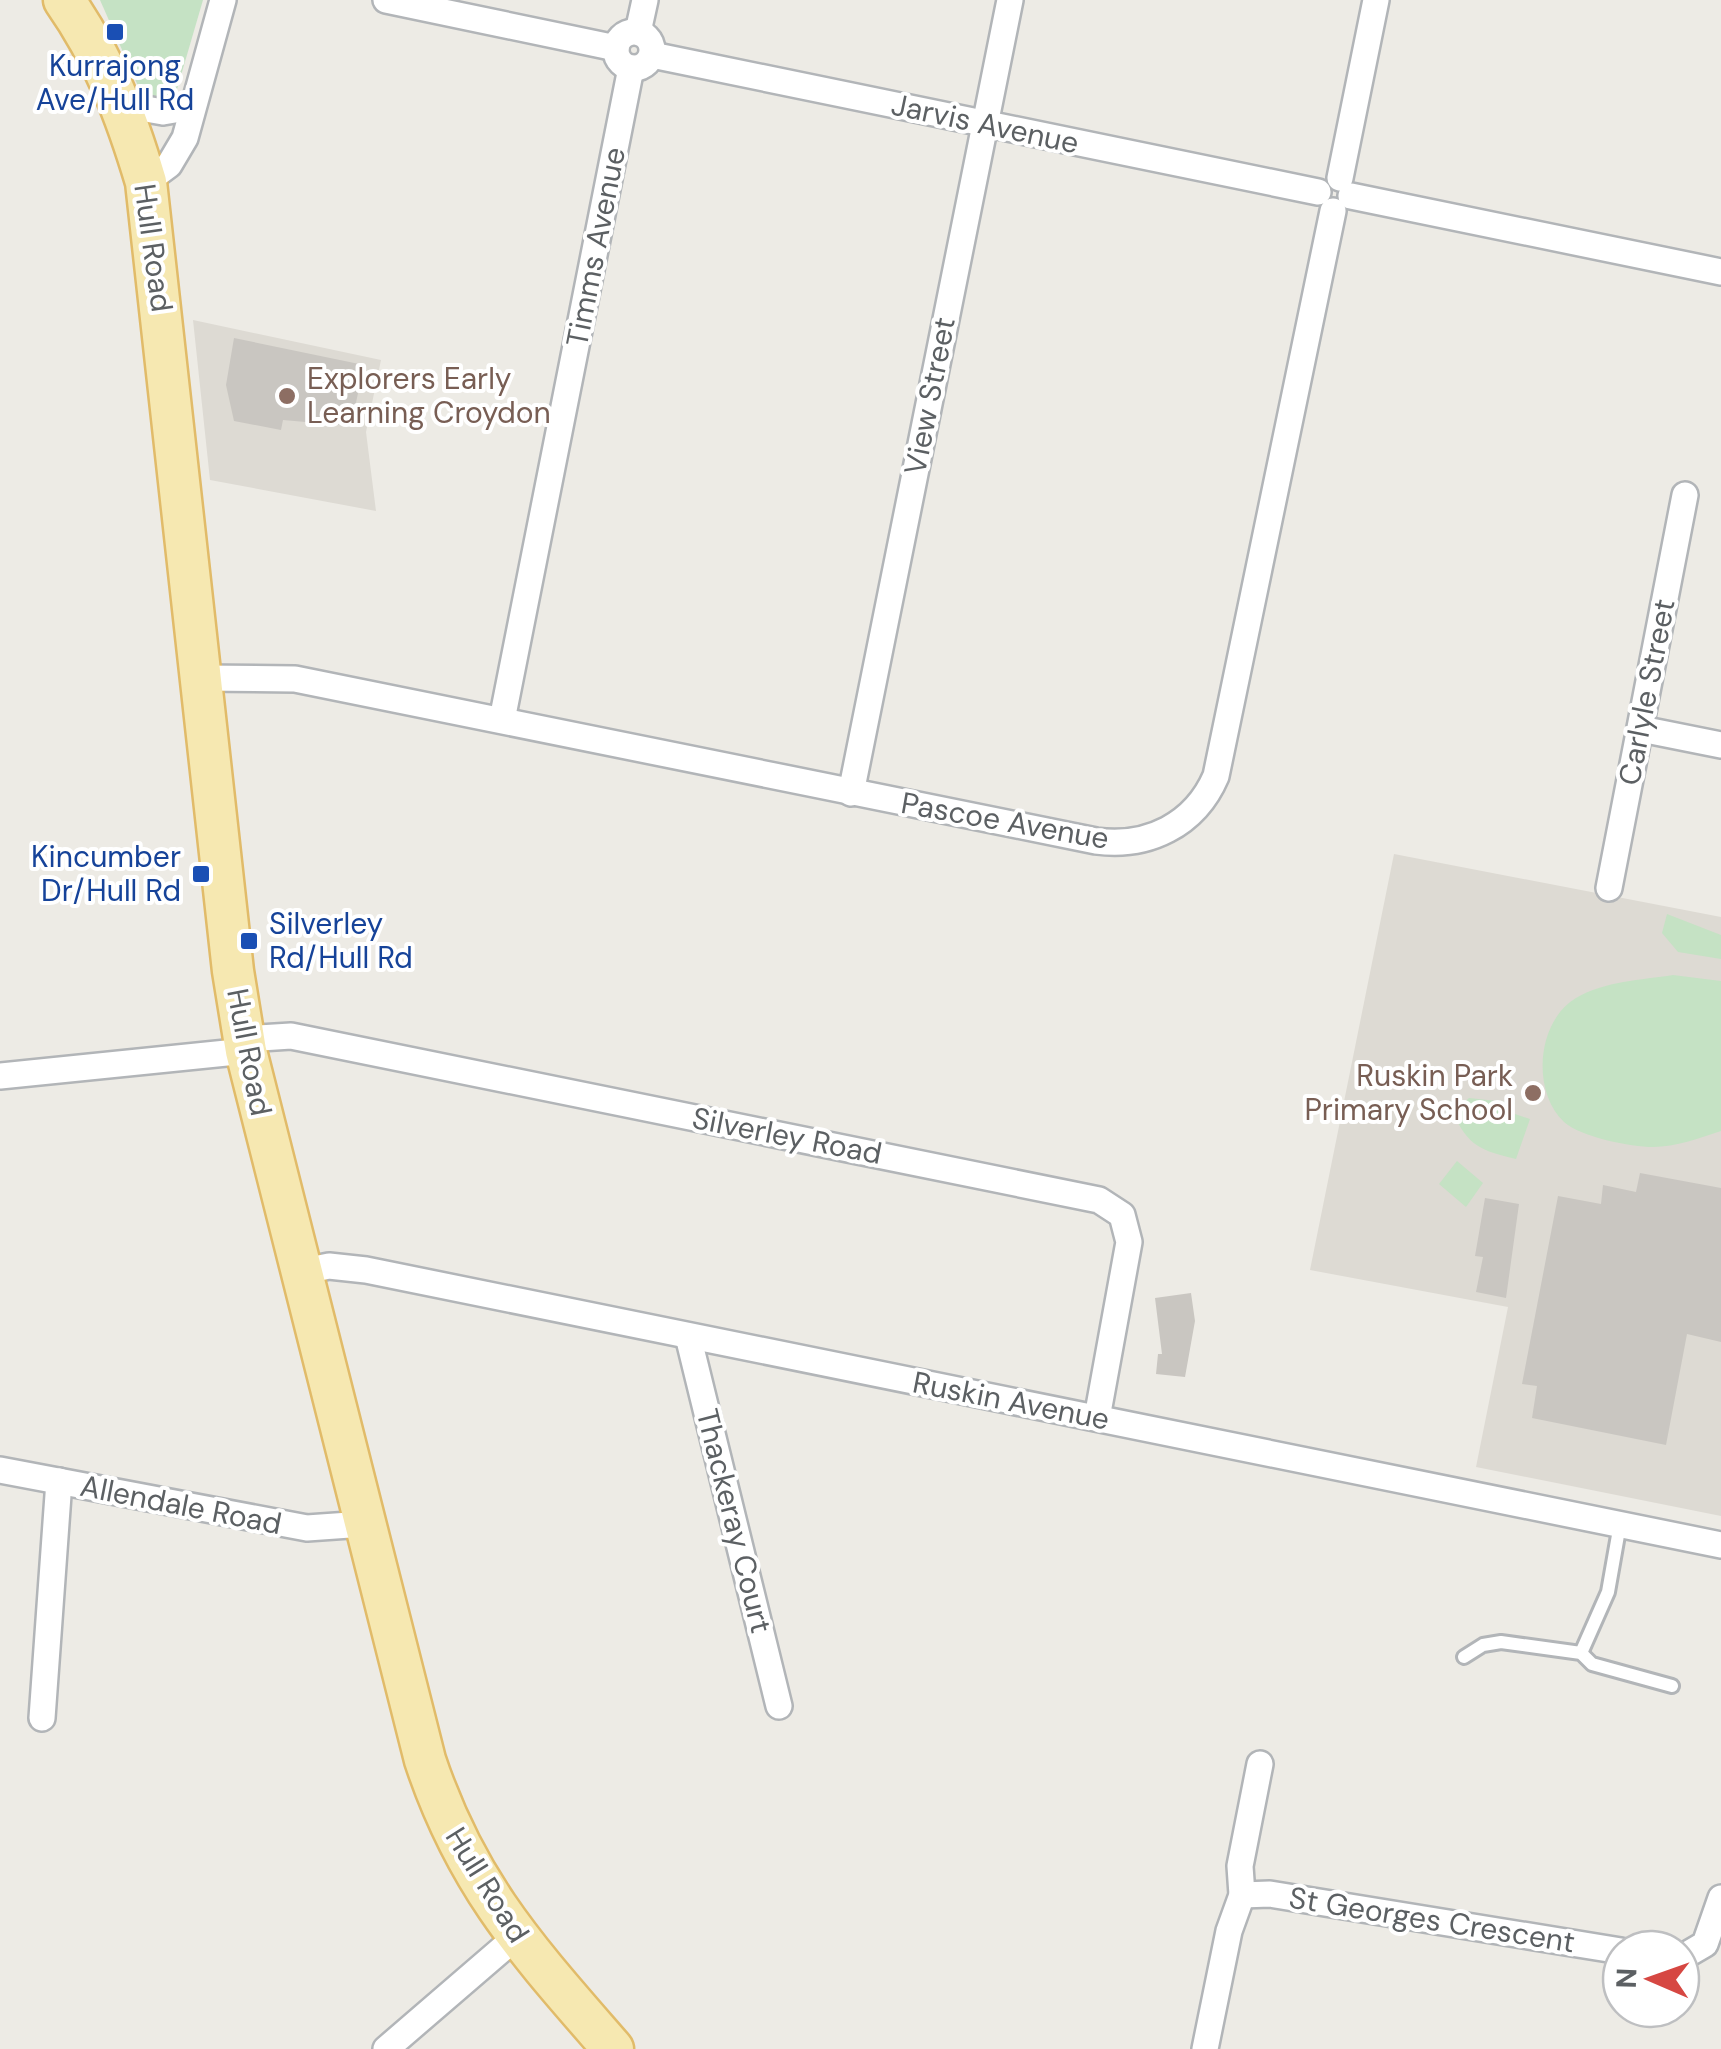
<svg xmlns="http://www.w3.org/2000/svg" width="1721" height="2049" font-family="'DM Sans',sans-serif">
<rect width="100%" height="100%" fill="#edebe5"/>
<g fill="#dddad3">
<polygon points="193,320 381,360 366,432 376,511 210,480"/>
<polygon points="1394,854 1721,917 1721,1516 1476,1467 1508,1307 1310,1270"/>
</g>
<g fill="#c5e2c4">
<polygon points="100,0 203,0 175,96 160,102 142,95"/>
<polygon points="1667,914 1721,935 1721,959 1678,952 1662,933"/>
<path d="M1673,975L1721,981V1131C1699,1138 1676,1147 1653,1147C1631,1147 1581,1137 1564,1122C1531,1091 1537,1021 1576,998C1605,981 1641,980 1673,975Z"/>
<path d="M1469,1098L1515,1103L1512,1113L1530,1119L1516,1159C1482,1151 1467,1146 1453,1112Z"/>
<polygon points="1457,1161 1483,1183 1466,1207 1439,1184"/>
</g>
<g fill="#c9c6c1">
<polygon points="234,338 364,365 351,426 283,420 281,430 234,421 226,385"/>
<polygon points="1640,1173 1721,1188 1721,1342 1687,1334 1666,1445 1532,1418 1537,1386 1522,1384 1558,1196 1601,1204 1603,1185 1636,1192"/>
<polygon points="1485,1198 1519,1204 1506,1298 1476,1292 1483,1257 1475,1256"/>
<polygon points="1191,1293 1195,1321 1185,1377 1156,1374 1158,1354 1162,1354 1155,1298"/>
</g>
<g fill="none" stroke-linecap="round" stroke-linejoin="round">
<g stroke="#b2b5b8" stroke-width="18">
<g id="lane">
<polyline points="1581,1653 1608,1592 1620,1524"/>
<polyline points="1464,1657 1483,1645 1501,1642 1581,1653 1592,1664 1672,1686"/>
</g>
</g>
<g stroke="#b2b5b8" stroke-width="30">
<g id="street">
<polyline points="386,0 616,48"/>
<circle cx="634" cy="50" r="18"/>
<polyline points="638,32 645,0"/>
<polyline points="652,55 1318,192"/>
<polyline points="123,105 163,112 192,107"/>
<polyline points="1340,178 1376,0"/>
<polyline points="146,182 169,165 185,138 223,0"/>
<polyline points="1351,196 1721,272"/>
<path d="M201,678L295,679L1096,841C1148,848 1195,825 1216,776L1333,211"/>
<polyline points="502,720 631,68"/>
<polyline points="1641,729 1721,745"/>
<polyline points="851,793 1010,0"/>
<polyline points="1609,888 1685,495"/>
<polyline points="244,1039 291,1036 1099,1200 1122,1215 1129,1242 1097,1418"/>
<polyline points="0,1076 246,1051"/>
<polyline points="300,1272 329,1266 366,1270 1721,1545"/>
<polyline points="688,1336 779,1706"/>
<polyline points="0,1470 307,1528 364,1524"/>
<polyline points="42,1718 59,1481"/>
<polyline points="1242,1895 1270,1894 1621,1951"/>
<polyline points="1681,1958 1705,1944 1721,1898"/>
<polyline points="386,2049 516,1937"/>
<polyline points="1205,2049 1229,1931 1242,1895 1240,1866 1260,1764"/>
</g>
</g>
<g stroke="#e1bb69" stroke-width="45">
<path id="primary" d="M64,0C104,57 126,115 146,182L233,971L246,1051L425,1760C467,1886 528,1951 613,2049"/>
</g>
<use href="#lane" stroke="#fff" stroke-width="12"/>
<use href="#street" stroke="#fff" stroke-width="25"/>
<use href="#primary" stroke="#f6e8b1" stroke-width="40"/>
</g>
<g fill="#1a4fb4" stroke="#fff" stroke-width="4">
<rect x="105" y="22" width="20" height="20" rx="5"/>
<rect x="191" y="864" width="20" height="20" rx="5"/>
<rect x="239" y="931" width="20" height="20" rx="5"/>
</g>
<g fill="#8d6e63" stroke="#fff" stroke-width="4">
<circle cx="287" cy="396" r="10"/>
<circle cx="1533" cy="1093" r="10"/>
</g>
<g text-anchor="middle" stroke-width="8" stroke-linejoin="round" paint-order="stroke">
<g font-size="30" fill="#164399" stroke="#fff">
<text x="115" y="76">Kurrajong<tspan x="115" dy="34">Ave/Hull Rd</tspan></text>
<text x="181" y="867" text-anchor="end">Kincumber<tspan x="181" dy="34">Dr/Hull Rd</tspan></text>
<text x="269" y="934" text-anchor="start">Silverley<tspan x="269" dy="34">Rd/Hull Rd</tspan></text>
</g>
<g font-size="30" fill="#5c6063" stroke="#fff">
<text transform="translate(985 124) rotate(12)" y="10">Jarvis Avenue</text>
<text transform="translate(596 247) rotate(-79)" y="10">Timms Avenue</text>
<text transform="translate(153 248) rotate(82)" y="10">Hull Road</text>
<text transform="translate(930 396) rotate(-79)" y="10">View Street</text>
<text transform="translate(1647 692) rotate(-79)" y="10">Carlyle Street</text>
<text transform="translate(1005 821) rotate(10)" y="10">Pascoe Avenue</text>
<text transform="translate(249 1052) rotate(79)" y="10">Hull Road</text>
<text transform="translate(787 1136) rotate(11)" y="10">Silverley Road</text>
<text transform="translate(1011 1401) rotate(11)" y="10">Ruskin Avenue</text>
<text transform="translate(181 1505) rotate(11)" y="10">Allendale Road</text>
<text transform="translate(734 1521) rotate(76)" y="10">Thackeray Court</text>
<text transform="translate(487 1885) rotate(58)" y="10">Hull Road</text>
<text transform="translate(1432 1920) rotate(9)" y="10">St Georges Crescent</text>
</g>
<g font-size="30" fill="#785e54" stroke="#fff" text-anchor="start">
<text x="307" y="389">Explorers Early<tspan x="307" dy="34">Learning Croydon</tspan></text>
<text x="1513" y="1086" text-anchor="end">Ruskin Park<tspan x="1513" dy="34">Primary School</tspan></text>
</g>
</g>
<g transform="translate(1651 1979) rotate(272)"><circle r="48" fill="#ffffff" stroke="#bebfc1" stroke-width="2.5"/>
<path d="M0-8L18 38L0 25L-18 38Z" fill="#d64742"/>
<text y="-15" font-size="28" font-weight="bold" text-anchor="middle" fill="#5c6063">N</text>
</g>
</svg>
